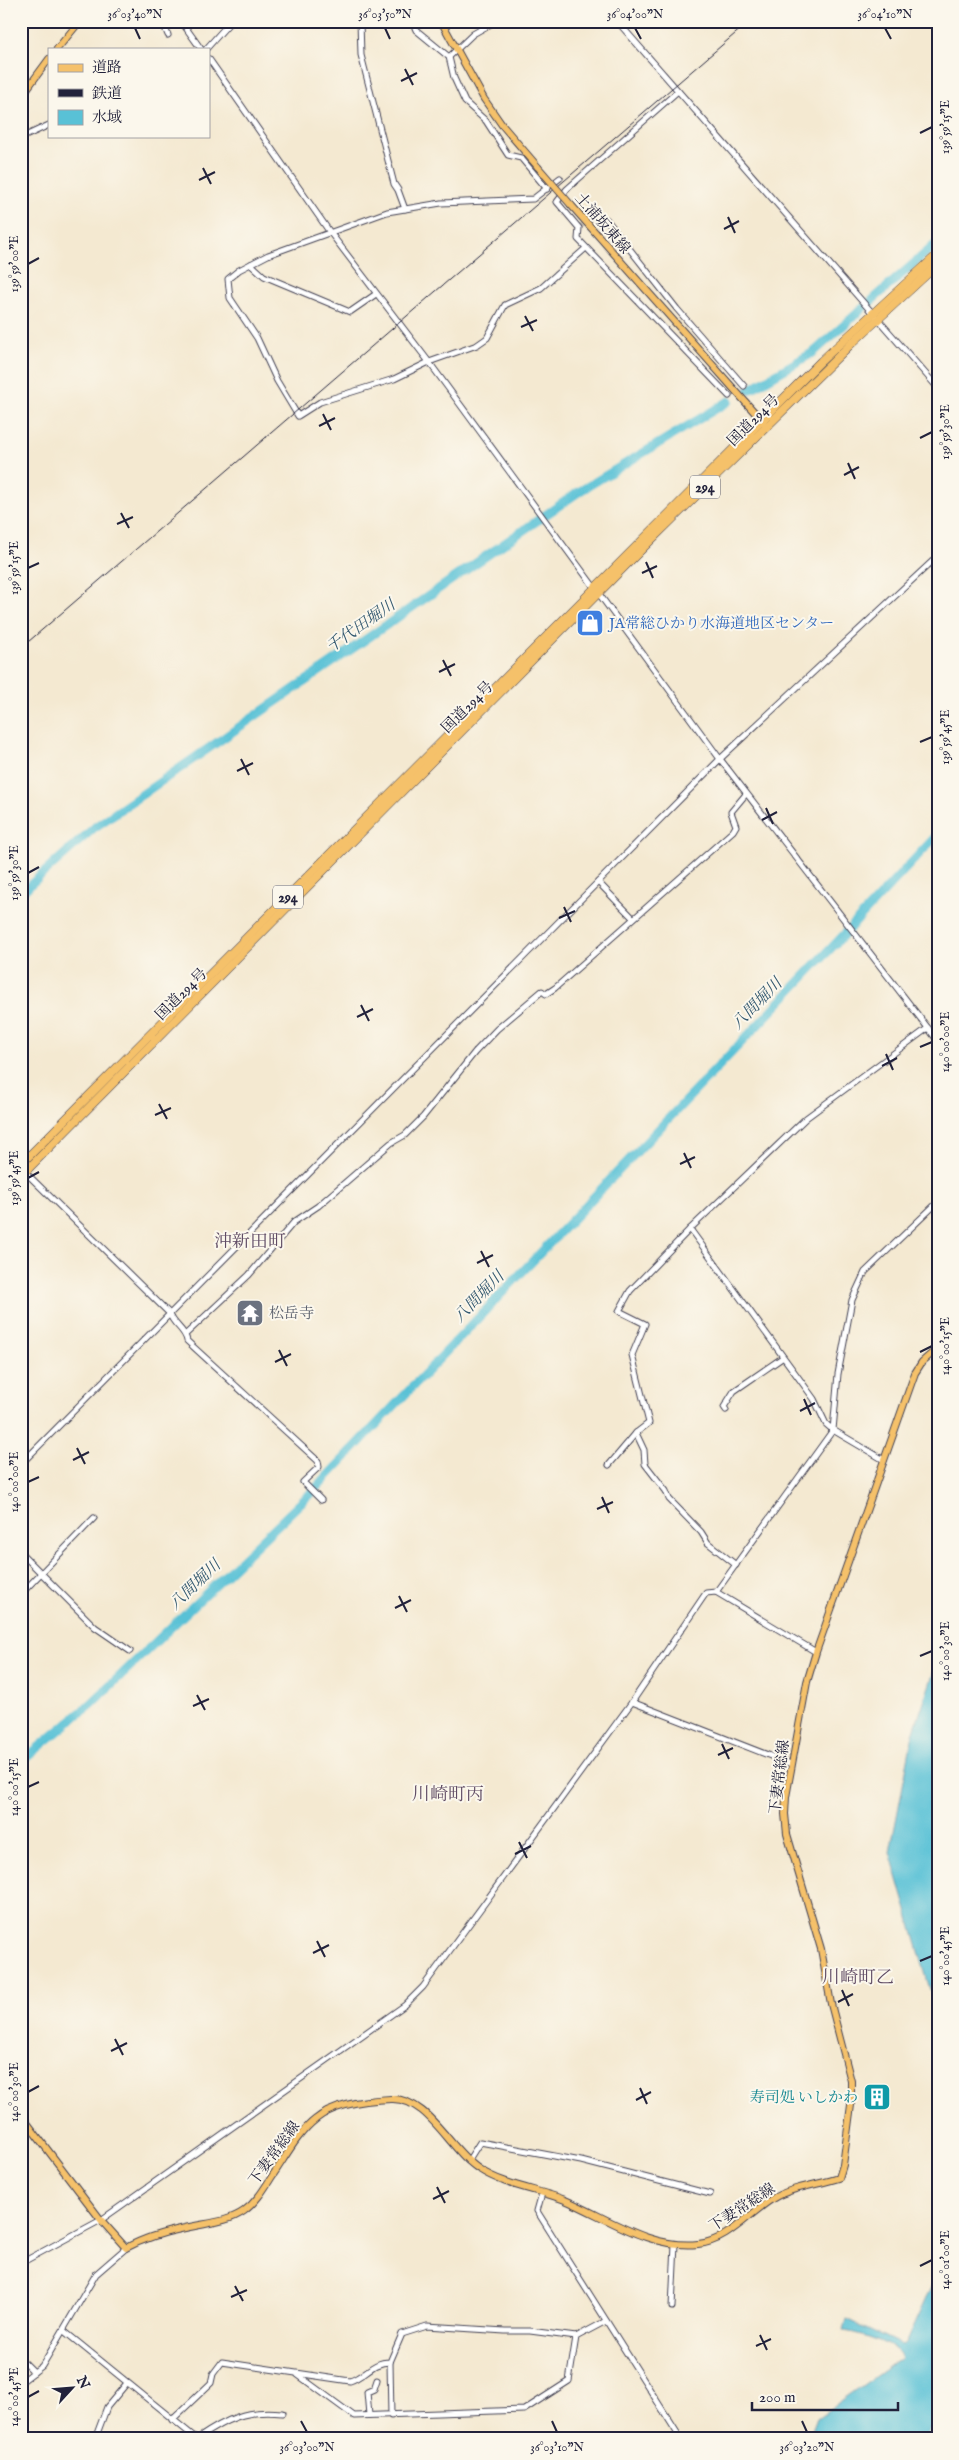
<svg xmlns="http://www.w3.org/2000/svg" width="959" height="2460" font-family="'IM FELL English','Noto Serif JP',serif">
<rect width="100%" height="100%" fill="#fbf7ec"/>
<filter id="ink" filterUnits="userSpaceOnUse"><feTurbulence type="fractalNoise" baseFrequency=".02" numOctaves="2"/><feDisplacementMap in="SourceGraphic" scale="10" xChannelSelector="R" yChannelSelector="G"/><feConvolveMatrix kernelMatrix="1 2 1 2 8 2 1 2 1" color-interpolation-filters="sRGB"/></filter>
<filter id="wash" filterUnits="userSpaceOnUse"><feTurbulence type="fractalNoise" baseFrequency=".0096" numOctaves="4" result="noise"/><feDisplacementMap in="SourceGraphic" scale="20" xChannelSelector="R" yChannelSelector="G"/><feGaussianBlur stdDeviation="1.12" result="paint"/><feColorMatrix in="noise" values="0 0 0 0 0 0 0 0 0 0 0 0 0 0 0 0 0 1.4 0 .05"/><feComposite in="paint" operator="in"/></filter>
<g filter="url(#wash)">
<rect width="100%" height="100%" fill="#f4e9d1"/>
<g fill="#59c1d6" stroke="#3e7288">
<polygon points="938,1659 938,2017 890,1852 913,1734"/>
<path d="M938,2272V2417L924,2439H809L817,2418L901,2358C897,2344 857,2332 844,2331L847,2319L902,2345L906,2342Z"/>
</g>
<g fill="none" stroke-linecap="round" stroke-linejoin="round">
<g stroke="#59c1d6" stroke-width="9">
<polyline points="868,304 938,242"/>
<polyline points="749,390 814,352 863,308"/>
<polyline points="21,893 95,827 580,491 729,401"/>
<polyline points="21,1762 92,1703 314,1490 839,940 938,834"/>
</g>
</g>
</g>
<g filter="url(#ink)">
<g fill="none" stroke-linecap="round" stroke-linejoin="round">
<polyline stroke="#cac1b3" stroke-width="5" stroke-dasharray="5 2.5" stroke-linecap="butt" points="579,228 593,215"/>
<g stroke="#424052" stroke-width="7">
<g id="minor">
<polyline points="162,21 168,35"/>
<polyline points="181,21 201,49"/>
<polyline points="360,21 361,55 394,184 398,190 405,209"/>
<polyline points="412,21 416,30 449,57 454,78 465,102 486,121 508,155 521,158 547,189"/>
<polyline points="617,21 938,388"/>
<polyline points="206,49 231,21"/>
<polyline points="449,57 473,34 496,21"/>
<polyline points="209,59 329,231 429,362 720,759 938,1041"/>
<polyline points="678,91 567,189 557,202 579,228 578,239 729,396"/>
<polyline points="21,138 49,125"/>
<polyline points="560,178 533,199 441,203 387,212 268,255 239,270 228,279 230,298 257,338 277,381 298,416 320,402 394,379 429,362 477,345 487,338 505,305 541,288 586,248"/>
<polyline points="593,215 606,219 677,309 744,386"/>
<polyline points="251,264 264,276 350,312 376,294"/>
<polyline points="598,882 633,918"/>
<path d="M21,1168L170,1314C173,1325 185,1329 187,1341L318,1461L319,1467L303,1482L321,1500"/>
<polyline points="690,1229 814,1399 826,1424 833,1430 884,1460"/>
<polyline points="186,1334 249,1275 294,1222 318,1206 391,1143 405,1135 423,1117 475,1052 497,1029 542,991 546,994 555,988 733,831 736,826 731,812 746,794"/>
<polyline points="726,1410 724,1407 734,1391 782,1358"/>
<polyline points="21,1464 720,759 938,556"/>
<polyline points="609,1465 636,1433"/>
<polyline points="21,1553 95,1627 130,1651"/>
<polyline points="736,1565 708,1543 701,1532 669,1499 666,1491 645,1464 644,1450 636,1433 649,1423 632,1355 645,1324 619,1311 630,1291 690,1229 806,1118 928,1028"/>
<polyline points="716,1592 833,1430 838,1374 852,1300 865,1272 938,1202"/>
<polyline points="21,1594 94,1518"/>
<polyline points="632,1702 791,1764"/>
<polyline points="468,2161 480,2142 581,2161 710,2194"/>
<polyline points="542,2193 537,2211 681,2439"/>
<polyline points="21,2263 101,2220 405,2005 423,1987 632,1702 706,1593 716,1592 816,1652"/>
<polyline points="672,2307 675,2244"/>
<polyline points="64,2331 197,2439"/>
<polyline points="21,2359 34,2372"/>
<polyline points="390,2362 391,2416"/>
<polyline points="298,2375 354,2416 524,2410 569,2381 576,2337 606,2321"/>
<polyline points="21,2382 42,2366 96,2274 126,2248"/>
<polyline points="369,2415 367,2392 374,2389 377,2380"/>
<path d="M172,2420L211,2383L213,2374L222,2362L350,2381C366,2376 371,2362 390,2362L402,2334L427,2326L505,2331H530L576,2337"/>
<polyline points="21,2425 30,2439"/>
<polyline points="95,2439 107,2407 127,2383"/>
<path d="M197,2439C226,2419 246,2409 282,2413"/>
</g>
</g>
<g stroke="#424052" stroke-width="8">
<g id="major">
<polyline points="441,21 484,99 502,125 538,167"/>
<polyline points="57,49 80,21"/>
<polyline points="21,97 49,59"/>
<polyline points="571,205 764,423"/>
<path d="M21,2115L101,2220L126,2248C144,2238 165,2232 185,2228C205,2223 227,2223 244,2211C258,2201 266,2185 275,2172C287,2154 299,2132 316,2119C334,2104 369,2100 391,2099C428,2097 450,2151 479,2169C505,2186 537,2189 565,2200C608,2218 649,2249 698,2244C728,2241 748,2214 772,2199C791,2187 818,2185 839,2178L843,2165L851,2105V2081L831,2004L821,1949L787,1834L785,1814L786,1797L807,1682L816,1652L915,1373L922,1362L938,1348"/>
</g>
</g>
<g stroke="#424052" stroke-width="9">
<g id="highway">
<polyline points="21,1164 821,361 938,254"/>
<polyline points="21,1176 644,547 849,346 938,264"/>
</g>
</g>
<use href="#minor" stroke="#fff" stroke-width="5"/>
<use href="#major" stroke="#f5c16b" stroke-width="6"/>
<use href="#highway" stroke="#f5c16b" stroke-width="8"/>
<polyline stroke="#22223b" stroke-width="1" points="21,648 750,21"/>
<g stroke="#424052" stroke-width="8" stroke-linecap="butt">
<polyline id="major-bridge" points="538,167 571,205"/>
</g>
<use href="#major-bridge" stroke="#f5c16b" stroke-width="6"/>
</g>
</g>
<path fill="none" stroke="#22223b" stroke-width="2" d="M135,28L140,39M385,28L390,39M635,28L641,39M885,28L891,39M405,69L413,85M401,81L417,73M920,133L932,127M203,168L211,184M199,180L215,172M728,217L735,233M724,229L739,221M28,264L39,258M525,316L533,331M521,327L537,320M323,414L331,430M319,426L335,418M920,438L932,432M848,463L855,479M844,475L859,467M121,513L129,528M117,524L133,517M646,562L653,578M28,568L39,563M642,573L657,566M443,660L451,676M439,672L455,664M920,742L932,737M241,759L249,775M237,771L253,763M766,808L773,824M762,820L777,812M28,873L39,867M564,907L571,922M559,918L575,911M361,1005L369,1021M357,1017L373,1009M920,1047L932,1042M886,1054L893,1070M882,1066L897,1058M159,1104L167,1119M155,1115L171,1108M684,1153L691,1168M680,1164L695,1157M28,1178L39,1172M481,1251L489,1267M477,1263L493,1255M279,1350L287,1366M920,1352L932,1346M275,1362L291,1354M804,1399L811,1415M800,1411L815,1403M77,1448L85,1464M73,1460L89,1452M28,1482L39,1477M602,1497L609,1513M597,1509L613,1502M399,1596L407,1612M395,1608L411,1600M920,1656L932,1651M197,1695L205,1710M193,1706L209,1699M722,1744L729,1759M718,1755L733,1748M28,1787L39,1782M519,1842L527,1858M515,1854L531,1846M317,1941L325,1957M313,1953L329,1945M920,1961L932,1956M842,1990L849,2006M838,2002L853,1994M115,2039L123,2055M111,2051L127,2043M640,2088L647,2104M28,2092L39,2086M636,2100L651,2092M437,2187L445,2203M433,2199L449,2191M920,2266L932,2260M235,2286L243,2301M231,2297L247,2290M760,2335L767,2350M756,2346L771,2339M28,2397L39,2391M301,2421L307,2432M552,2421L557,2432M802,2421L807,2432"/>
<defs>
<g id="shop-square" transform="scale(1.4375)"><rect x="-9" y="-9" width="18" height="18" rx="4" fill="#3f7fe0" stroke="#fbf7ec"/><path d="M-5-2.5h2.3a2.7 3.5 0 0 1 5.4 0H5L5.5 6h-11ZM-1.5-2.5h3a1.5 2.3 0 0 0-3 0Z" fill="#fff"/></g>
<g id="temple-square" transform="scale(1.4375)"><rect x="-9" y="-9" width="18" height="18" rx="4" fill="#6b7280" stroke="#fbf7ec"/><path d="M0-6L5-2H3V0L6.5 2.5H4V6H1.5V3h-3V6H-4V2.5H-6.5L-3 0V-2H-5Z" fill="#fff"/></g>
<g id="building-square" transform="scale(1.4375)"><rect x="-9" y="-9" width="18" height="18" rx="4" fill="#0f9aa8" stroke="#fbf7ec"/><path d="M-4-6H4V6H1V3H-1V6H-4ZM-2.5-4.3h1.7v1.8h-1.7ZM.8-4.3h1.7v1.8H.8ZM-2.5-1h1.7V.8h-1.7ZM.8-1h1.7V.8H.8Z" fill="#fff"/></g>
</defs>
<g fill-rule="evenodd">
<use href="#shop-square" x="590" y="623"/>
<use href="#temple-square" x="250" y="1313"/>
<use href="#building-square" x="877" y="2097"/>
</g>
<g text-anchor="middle" stroke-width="4" stroke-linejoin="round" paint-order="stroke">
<g fill="#fbf7ec" stroke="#636270" stroke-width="1">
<rect x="690" y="475.5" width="30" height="23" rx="4"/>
<rect x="273" y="885.5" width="30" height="23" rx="4"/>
</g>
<g font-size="14" font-weight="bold" fill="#22223b">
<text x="705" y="492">294</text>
<text x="288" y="902">294</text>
</g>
<g font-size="15" fill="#22223b" stroke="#fbf7ec">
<text transform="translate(603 223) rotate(49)" y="5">土浦坂東線</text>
<text transform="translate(753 420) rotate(-45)" y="5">国道294号</text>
<text transform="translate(467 707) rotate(-45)" y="5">国道294号</text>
<text transform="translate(181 994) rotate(-45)" y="5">国道294号</text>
<text transform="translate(779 1777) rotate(-83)" y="5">下妻常総線</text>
<text transform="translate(274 2153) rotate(-54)" y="5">下妻常総線</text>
<text transform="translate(742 2207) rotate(-33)" y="5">下妻常総線</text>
</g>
<g font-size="15" fill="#366cbe" stroke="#fbf7ec" text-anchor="start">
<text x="609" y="628">JA常総ひかり水海道地区センター</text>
</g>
<g font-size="15" fill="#5b616d" stroke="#fbf7ec" text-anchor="start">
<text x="269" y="1318">松岳寺</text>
</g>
<g font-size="15" fill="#0d838f" stroke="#fbf7ec" text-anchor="end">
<text x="858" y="2102">寿司処 いしかわ</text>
</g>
<g font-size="16" font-style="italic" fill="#355a71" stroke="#fbf7ec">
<text transform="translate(360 625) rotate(-35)" y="6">千代田堀川</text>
<text transform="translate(756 1003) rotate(-46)" y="6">八間堀川</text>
<text transform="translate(478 1296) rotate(-46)" y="6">八間堀川</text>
<text transform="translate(194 1584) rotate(-44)" y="6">八間堀川</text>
</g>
<g font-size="18" fill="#604c65" stroke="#fbf7ec">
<text x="250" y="1247">沖新田町</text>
<text x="448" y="1800">川崎町丙</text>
<text x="858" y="1983">川崎町乙</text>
</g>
</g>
<rect width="959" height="2460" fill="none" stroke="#fbf7ec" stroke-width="55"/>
<rect x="48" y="48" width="162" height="90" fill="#fbf7ec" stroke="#a4a2a5"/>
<rect x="58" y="64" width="25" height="8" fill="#f5c16b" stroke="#a4a2a5"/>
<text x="92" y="72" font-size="15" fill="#22223b">道路</text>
<rect x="58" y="89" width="25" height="8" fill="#22223b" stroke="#a4a2a5"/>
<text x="92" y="98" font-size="15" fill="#22223b">鉄道</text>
<rect x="58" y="110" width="25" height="15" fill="#59c1d6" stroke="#a4a2a5"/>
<text x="92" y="122" font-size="15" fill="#22223b">水域</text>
<g transform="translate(72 2388) rotate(64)" stroke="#fbf7ec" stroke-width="4" paint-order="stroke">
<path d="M0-4L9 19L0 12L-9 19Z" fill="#22223b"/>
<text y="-8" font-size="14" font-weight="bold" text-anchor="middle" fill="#22223b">N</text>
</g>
<path d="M752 2402v8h146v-8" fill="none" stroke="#22223b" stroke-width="2.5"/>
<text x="759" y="2402" font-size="15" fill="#22223b" stroke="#fbf7ec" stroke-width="4" paint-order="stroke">200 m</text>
<rect x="28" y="28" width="904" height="2404" fill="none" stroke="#22223b" stroke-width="2"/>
<g font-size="12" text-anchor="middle" fill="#22223b">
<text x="135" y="18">36°03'40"N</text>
<text x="385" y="18">36°03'50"N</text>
<text x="635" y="18">36°04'00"N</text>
<text x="885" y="18">36°04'10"N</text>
<text transform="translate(945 127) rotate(-90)" y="4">139°59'15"E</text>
<text transform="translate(14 264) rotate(-90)" y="4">139°59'00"E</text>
<text transform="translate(945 432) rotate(-90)" y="4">139°59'30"E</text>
<text transform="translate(14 568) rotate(-90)" y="4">139°59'15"E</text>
<text transform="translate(945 737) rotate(-90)" y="4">139°59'45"E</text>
<text transform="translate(14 873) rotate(-90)" y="4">139°59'30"E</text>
<text transform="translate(945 1042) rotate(-90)" y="4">140°00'00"E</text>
<text transform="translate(14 1178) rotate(-90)" y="4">139°59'45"E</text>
<text transform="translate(945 1346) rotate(-90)" y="4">140°00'15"E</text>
<text transform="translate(14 1482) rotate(-90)" y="4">140°00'00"E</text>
<text transform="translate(945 1651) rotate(-90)" y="4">140°00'30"E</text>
<text transform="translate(14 1787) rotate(-90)" y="4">140°00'15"E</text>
<text transform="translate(945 1956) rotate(-90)" y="4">140°00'45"E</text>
<text transform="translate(14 2092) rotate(-90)" y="4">140°00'30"E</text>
<text transform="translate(945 2260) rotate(-90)" y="4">140°01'00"E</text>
<text transform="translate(14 2397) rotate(-90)" y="4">140°00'45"E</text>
<text x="307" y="2451">36°03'00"N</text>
<text x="557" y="2451">36°03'10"N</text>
<text x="807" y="2451">36°03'20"N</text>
</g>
</svg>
